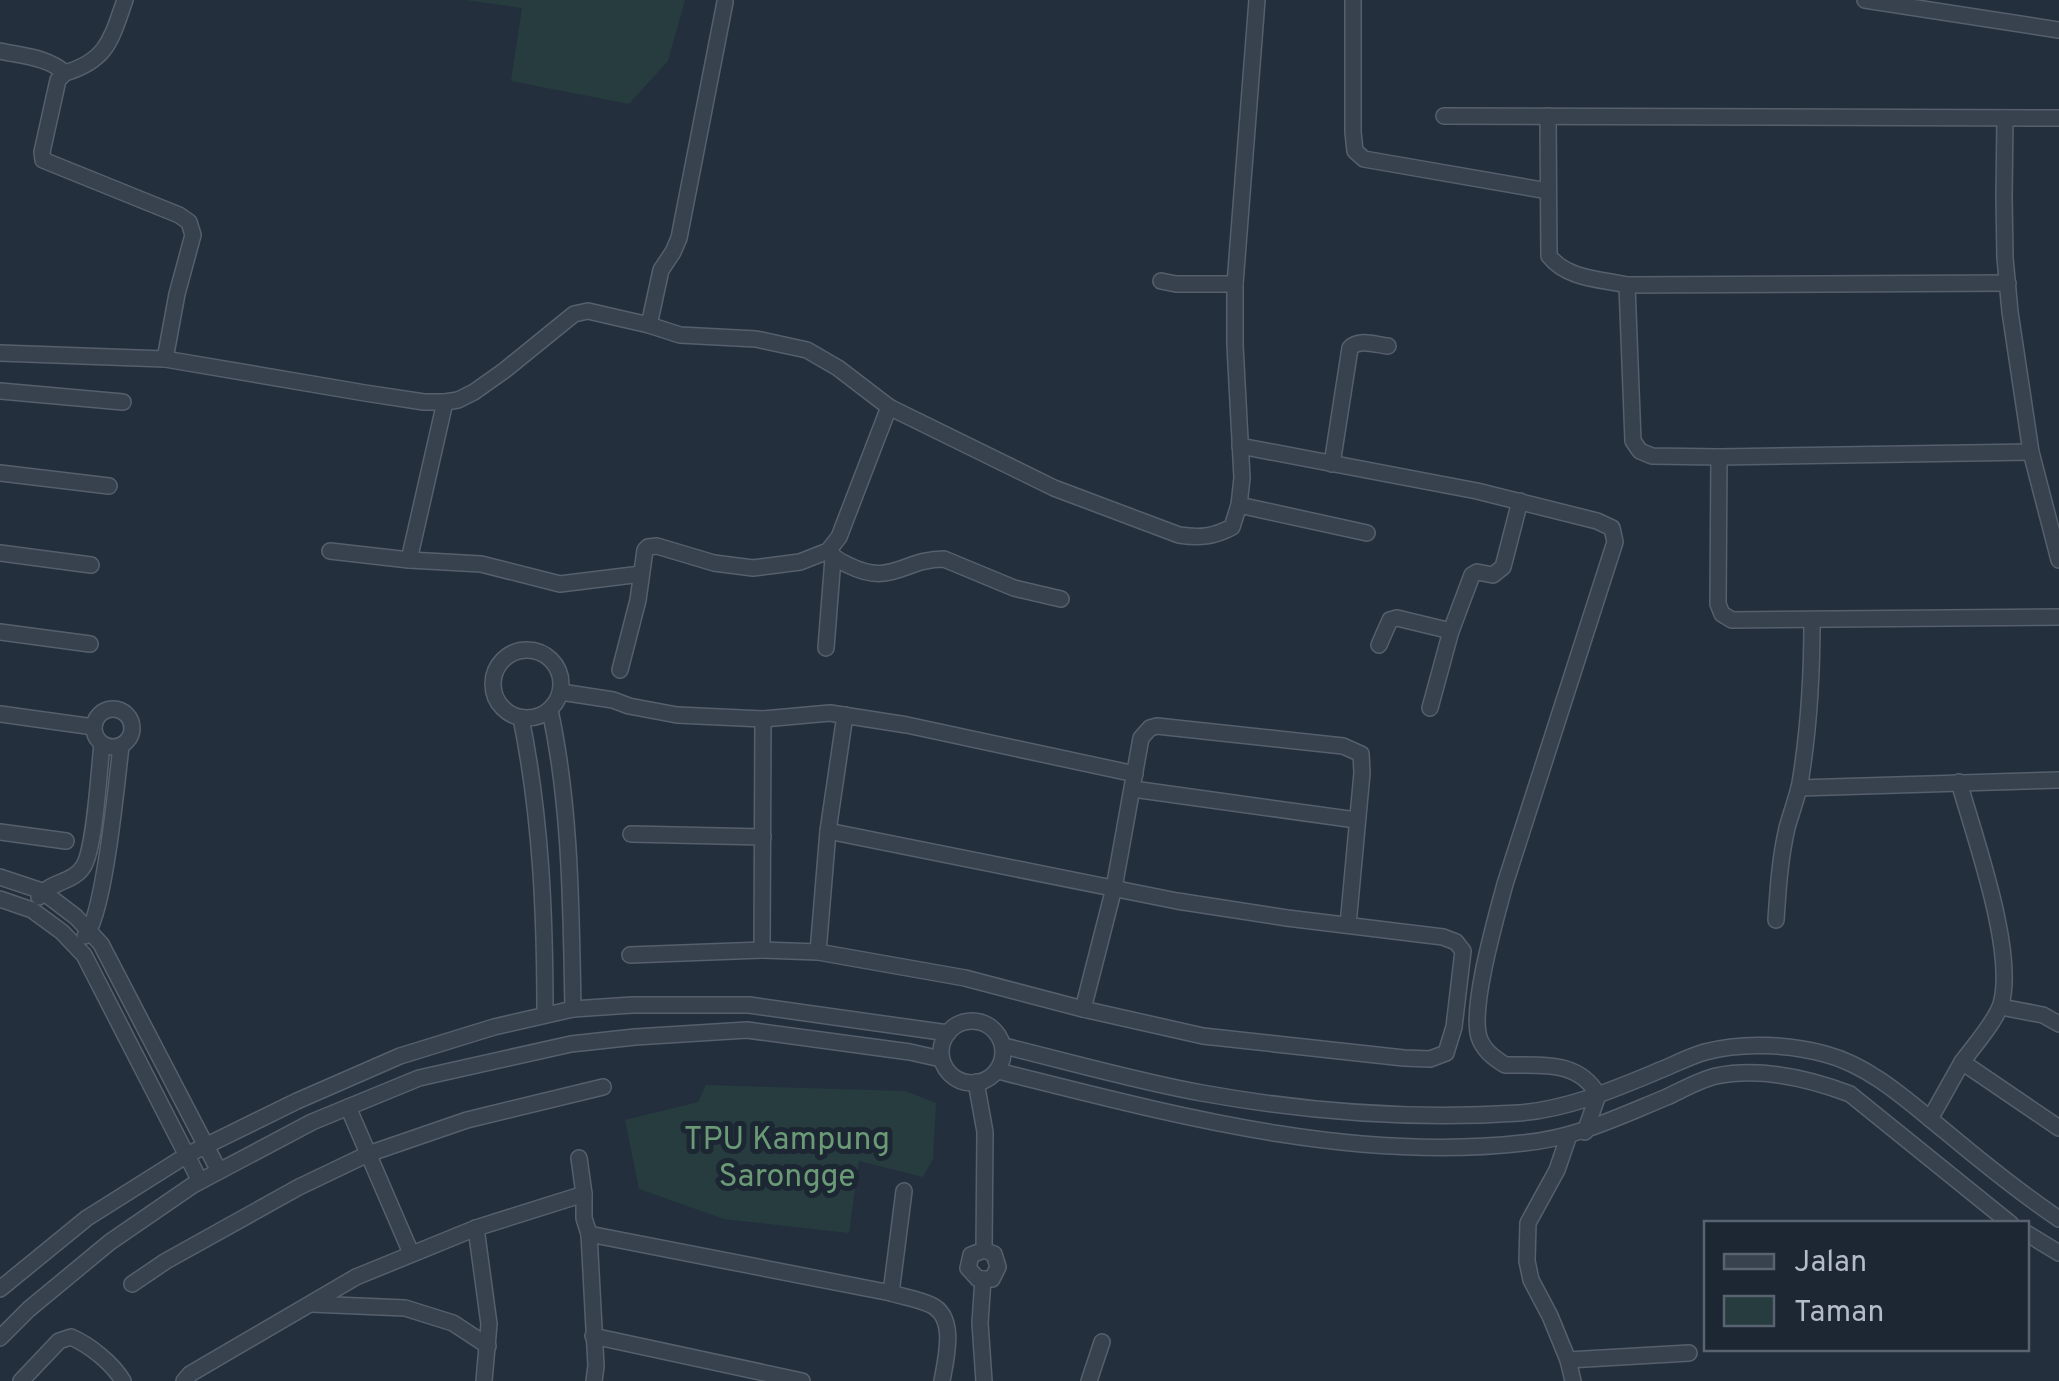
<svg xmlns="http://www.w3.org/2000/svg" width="2059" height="1381" font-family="Overpass,sans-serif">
<rect width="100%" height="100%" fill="#242f3e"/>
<g fill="#263c3f">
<polygon points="466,0 685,0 668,61 629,104 511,81 522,8"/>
<polygon points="706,1085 905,1091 936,1103 933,1159 923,1177 859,1161 849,1233 724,1219 639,1189 625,1120 698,1102"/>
</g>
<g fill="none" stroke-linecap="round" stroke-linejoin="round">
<g stroke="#565f6c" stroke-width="18">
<g id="street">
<polyline points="1353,0 1353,132 1355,151 1364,159 1548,191"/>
<polyline points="1865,0 2059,30"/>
<path d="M0,51C22,56 48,57 65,73C108,60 111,39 125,0"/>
<polyline points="65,73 58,80 42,152 43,160 179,215 189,222 193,235 177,294 165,359"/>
<polyline points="1444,116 2059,118"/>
<path d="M1548,116L1549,256C1567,279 1600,279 1627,285L2008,283"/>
<polyline points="2005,118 2004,196 2005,258 2010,312 2031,452 2059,560"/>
<polyline points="1161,281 1176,284 1235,284"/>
<polyline points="1627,285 1633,441 1640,451 1652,456 1719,457 2031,452"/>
<polyline points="649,325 661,270 673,252 679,238 725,2"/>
<path d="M0,353L165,359L365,393L424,402H445L458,400L474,392L505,370L574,314L588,311L649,325L680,335L756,339L807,350L838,368L889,407L1054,488L1179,535C1200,538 1213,537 1232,527L1239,505L1242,478L1235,345V284L1257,0"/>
<polyline points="0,391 123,402"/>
<path d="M1240,446L1477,491L1597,521L1612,528L1615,542L1505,884C1496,918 1470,1007 1479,1037C1483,1050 1494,1058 1505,1065C1539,1066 1578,1059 1598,1095L1585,1132"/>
<polyline points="1719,457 1718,604 1722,614 1732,620 2059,617"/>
<path d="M1332,464L1350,348C1359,338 1376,345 1388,346"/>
<polyline points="0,473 109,486"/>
<polyline points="1239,505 1367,533"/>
<polyline points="330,551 409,560 481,564 560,584 641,574"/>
<path d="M828,551C834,558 839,561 848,565C892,587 903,559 944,559L1014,588L1061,599"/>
<polyline points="0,553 91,565"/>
<polyline points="409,560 445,402"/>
<polyline points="0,632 90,644"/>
<polyline points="1379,645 1390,620 1397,618 1451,631"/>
<polyline points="826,648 833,558"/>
<circle cx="527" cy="684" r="34"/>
<polyline points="620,670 638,600 645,550 648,547 657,546 714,563 753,568 800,562 828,551 839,537 889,407"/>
<polyline points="561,692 613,700 629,706 677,715 763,719 830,713 907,725 1135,774"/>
<polyline points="1430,708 1451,631 1472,575 1477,572 1493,575 1503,567 1520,501"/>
<circle cx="113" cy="728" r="19"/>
<path d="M550,710C571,808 571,909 573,1009"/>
<polyline points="0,714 94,727"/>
<path d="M521,718C541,817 545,913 545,1015"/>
<path d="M1959,782C1974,836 2016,951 2001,1004C1996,1021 1973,1047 1962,1062L2059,1128"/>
<polyline points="1799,788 2059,780"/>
<polyline points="1133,789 1356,820"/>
<polyline points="0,832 66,841"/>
<polyline points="631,834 763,837"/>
<polyline points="0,877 42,891 76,917 101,944 219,1171"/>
<path d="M39,897C48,882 73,883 83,867C95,850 99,769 102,744"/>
<polyline points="0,899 32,910 62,932 84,955 200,1181"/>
<path d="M1776,920C1778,889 1780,858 1787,828C1791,813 1797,798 1800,783C1809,729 1812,676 1812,621"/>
<path d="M85,936C104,918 117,780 121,746"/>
<polyline points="762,950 763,719"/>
<polyline points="818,952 828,831 845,715"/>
<polyline points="630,955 762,950 818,952 965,978 1083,1009 1203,1036 1404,1058 1430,1059 1446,1053 1454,1027 1463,951 1456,942 1443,937 1287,918 1177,901 828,831"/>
<polyline points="2001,1007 2043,1015 2059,1024"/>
<polyline points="1083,1009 1114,888 1141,738 1150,728 1157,726 1343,746 1361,754 1362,773 1348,925"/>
<circle cx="972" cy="1052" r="31"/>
<path d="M1004,1046C1070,1062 1136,1081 1202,1093C1307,1112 1413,1120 1519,1113C1570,1109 1617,1088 1663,1069C1677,1063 1691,1056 1705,1052C1742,1042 1788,1044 1825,1054C1871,1066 1909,1102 1945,1131C1982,1162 2019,1192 2059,1219"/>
<path d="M998,1071C1167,1113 1347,1163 1523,1143C1576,1138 1618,1117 1667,1097C1682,1090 1699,1080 1716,1076C1761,1067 1808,1078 1850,1094L2011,1224"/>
<polyline points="976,1082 985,1132 984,1250 994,1254 998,1267 992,1279 978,1279 968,1268 971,1255 984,1250"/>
<polyline points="348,1107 411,1253"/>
<polyline points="1930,1119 1962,1062"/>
<polyline points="1569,1135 1557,1170 1528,1223 1527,1261 1531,1280 1550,1316 1568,1360 1573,1381"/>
<polyline points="579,1158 584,1194 584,1218 589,1234 596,1366 594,1381"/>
<polyline points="476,1228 489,1324 484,1381"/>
<polyline points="2026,1233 2059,1253"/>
<path d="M589,1234L891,1293C904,1297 919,1299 931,1305C957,1317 946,1358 942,1381"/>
<polyline points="983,1279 980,1323 984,1381"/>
<polyline points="132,1284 166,1261 299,1187 368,1154 467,1120 603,1087"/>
<polyline points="0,1289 87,1218 187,1155 297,1101 400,1056 494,1027 573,1009 632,1005 749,1005 948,1033"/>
<polyline points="891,1293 904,1191"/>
<polyline points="311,1304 405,1308 453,1323 488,1346"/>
<polyline points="593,1336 802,1381"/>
<polyline points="0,1338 29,1309 110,1242 193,1185 312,1122 419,1078 571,1044 635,1037 747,1030 910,1052 941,1059"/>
<polyline points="1568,1360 1689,1353"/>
<path d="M21,1381L59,1341L71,1337C90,1345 113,1364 123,1381"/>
<polyline points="184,1381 190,1374 356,1277 476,1228 584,1194"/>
<polyline points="1089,1381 1102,1342"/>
</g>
</g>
<use href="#street" stroke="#38414e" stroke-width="15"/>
</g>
<g text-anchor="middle" stroke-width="10" stroke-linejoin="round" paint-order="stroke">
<g font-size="32" fill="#6b9a76" stroke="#1d2633">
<text x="787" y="1149">TPU Kampung<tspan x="787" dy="37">Sarongge</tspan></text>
</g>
</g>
<rect x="1704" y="1221" width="325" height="130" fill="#1d2633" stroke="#59626f" stroke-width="2.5"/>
<rect x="1724" y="1254" width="50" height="15" fill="#38414e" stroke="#59626f" stroke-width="2.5"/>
<text x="1794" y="1271" font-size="30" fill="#b4bcc9">Jalan</text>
<rect x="1724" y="1296" width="50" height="30" fill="#263c3f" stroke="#59626f" stroke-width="2.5"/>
<text x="1794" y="1321" font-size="30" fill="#b4bcc9">Taman</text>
</svg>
